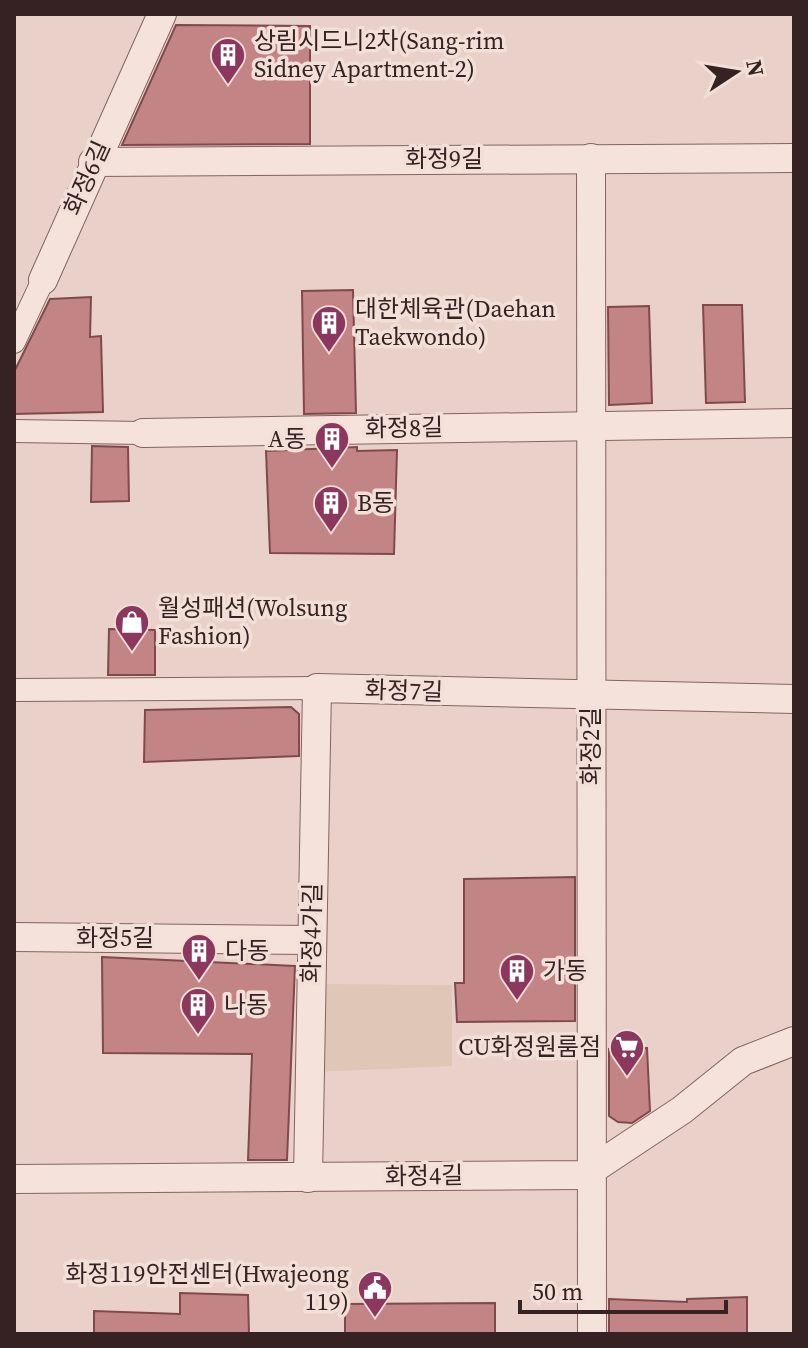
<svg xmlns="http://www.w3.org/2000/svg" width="808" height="1348" font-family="'Source Serif 4','Noto Sans KR',serif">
<rect width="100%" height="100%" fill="#e9d1c9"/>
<polygon fill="#dec7b7" points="319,984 452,985 452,1066 317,1072"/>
<g fill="#c38486" stroke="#80494b" stroke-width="2">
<polygon points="176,25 310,26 310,144 122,145"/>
<polygon points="353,290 356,413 304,414 302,291"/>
<polygon points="91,297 90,337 101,336 103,412 14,414 14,372 50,299"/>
<polygon points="703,305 742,305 745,402 706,403"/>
<polygon points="649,306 652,403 609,405 608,307"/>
<polygon points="92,446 128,447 129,501 91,502"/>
<polygon points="357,447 357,451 397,450 394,554 270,553 266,451"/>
<polygon points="109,629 155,630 155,675 108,675"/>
<polygon points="291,707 299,714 299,756 144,762 145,710"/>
<polygon points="575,877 575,1021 457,1022 455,983 464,983 464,879"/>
<polygon points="102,957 295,966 287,1160 248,1160 252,1054 103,1053"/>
<polygon points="647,1048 650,1111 632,1123 618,1122 609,1116 609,1049"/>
<polygon points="180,1293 248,1295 249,1334 94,1334 94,1311 180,1314"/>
<polygon points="747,1297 747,1334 609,1334 609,1299 687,1302 687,1299"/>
<polygon points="495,1303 495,1334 345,1334 345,1304"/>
</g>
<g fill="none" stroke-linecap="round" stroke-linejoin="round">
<g stroke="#846360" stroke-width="24">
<g id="pedestrian">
<polyline points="14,342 43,280"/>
<polyline points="14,431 143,433"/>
<polyline points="14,690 317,688"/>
</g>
</g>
<g stroke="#846360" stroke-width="30">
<g id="minor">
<polyline points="591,158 592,1334"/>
<polyline points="93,162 794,158"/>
<polyline points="43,280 162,14"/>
<polyline points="143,433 794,423"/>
<polyline points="14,937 312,940"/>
<polyline points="308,1178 317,688 794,699"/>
<polyline points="14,1179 584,1175 682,1110 743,1061 794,1041"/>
</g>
</g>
<use href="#pedestrian" stroke="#f5e2db" stroke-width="22"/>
<use href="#minor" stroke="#f5e2db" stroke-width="28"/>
</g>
<defs>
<g id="building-pin" transform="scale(1.8)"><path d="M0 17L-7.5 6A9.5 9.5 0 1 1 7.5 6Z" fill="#8c375d" stroke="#f2dfd8"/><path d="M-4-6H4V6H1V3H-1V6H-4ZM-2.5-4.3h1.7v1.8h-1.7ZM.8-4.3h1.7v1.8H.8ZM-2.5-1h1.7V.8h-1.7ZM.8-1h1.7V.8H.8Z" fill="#fff"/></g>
<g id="shop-pin" transform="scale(1.8)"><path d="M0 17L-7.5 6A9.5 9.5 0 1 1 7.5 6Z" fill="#8c375d" stroke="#f2dfd8"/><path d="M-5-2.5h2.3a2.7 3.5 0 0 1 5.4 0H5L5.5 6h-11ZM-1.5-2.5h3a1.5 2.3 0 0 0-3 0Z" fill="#fff"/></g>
<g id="supermarket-pin" transform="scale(1.8)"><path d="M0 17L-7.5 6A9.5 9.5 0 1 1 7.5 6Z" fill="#8c375d" stroke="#f2dfd8"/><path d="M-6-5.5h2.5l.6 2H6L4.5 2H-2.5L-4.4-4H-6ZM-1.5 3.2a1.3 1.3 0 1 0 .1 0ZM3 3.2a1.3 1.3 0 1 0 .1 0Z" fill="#fff"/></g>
<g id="civic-pin" transform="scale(1.8)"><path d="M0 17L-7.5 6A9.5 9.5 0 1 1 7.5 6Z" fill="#8c375d" stroke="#f2dfd8"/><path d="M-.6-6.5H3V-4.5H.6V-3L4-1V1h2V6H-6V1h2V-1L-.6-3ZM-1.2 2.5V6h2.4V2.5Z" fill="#fff"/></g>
</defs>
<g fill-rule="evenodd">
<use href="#building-pin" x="228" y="55"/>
<use href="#building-pin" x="329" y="323"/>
<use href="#building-pin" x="332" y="439"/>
<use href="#building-pin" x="331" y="503"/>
<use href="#shop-pin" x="132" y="622"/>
<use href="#building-pin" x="199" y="951"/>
<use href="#building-pin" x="517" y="971"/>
<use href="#building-pin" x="198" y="1005"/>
<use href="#supermarket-pin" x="627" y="1047"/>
<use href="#civic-pin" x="375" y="1288"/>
</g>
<g text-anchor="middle" stroke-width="7" stroke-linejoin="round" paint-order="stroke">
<g font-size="24" fill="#362222" stroke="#f2dfd8" text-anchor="start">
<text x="254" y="49">상림시드니2차(Sang-rim<tspan x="254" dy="28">Sidney Apartment-2)</tspan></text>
<text x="355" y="317">대한체육관(Daehan<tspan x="355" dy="28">Taekwondo)</tspan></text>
<text x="306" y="447" text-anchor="end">A동</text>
<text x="357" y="511">B동</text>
<text x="158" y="616">월성패션(Wolsung<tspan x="158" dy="28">Fashion)</tspan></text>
<text x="225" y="959">다동</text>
<text x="543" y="979">가동</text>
<text x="224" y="1013">나동</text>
<text x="601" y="1055" text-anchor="end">CU화정원룸점</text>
<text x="349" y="1282" text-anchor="end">화정119안전센터(Hwajeong<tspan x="349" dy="28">119)</tspan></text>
</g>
<g font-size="24" fill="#362222" stroke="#f2dfd8">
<text x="444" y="167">화정9길</text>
<text transform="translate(87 178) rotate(-66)" y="8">화정6길</text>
<text transform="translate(404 428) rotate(-1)" y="8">화정8길</text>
<text transform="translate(404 691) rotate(2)" y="8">화정7길</text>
<text transform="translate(591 746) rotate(-90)" y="8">화정2길</text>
<text transform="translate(312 933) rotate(-89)" y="8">화정4가길</text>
<text x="115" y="946">화정5길</text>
<text transform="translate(424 1176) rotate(-1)" y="8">화정4길</text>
</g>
</g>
<rect width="808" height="1348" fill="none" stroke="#362222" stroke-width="32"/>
<g transform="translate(736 72) rotate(78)" stroke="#f2dfd8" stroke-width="6" paint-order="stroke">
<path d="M0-6L14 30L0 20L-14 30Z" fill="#362222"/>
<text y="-12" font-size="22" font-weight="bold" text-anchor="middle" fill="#362222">N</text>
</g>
<path d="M520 1300v12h206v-12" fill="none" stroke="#362222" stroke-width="4"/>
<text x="532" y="1300" font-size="24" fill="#362222" stroke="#f2dfd8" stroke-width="6" paint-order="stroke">50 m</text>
</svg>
